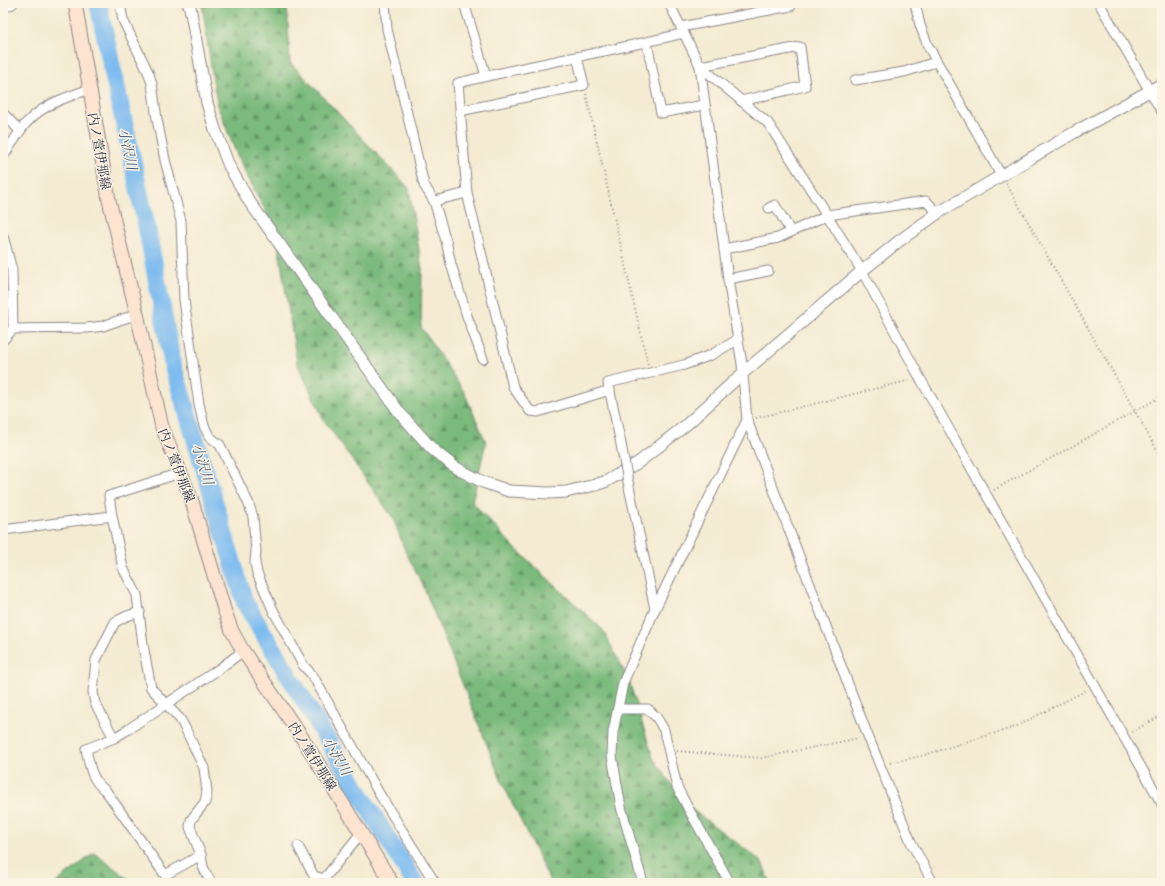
<svg xmlns="http://www.w3.org/2000/svg" width="1165" height="886" font-family="'IM FELL Double Pica','Noto Serif JP',serif">
<defs>
<pattern id="forest-firs" width="22" height="20" patternUnits="userSpaceOnUse"><rect width="22" height="20" fill="#7aba7b"/><path d="M5 1l3.5 6h-7zM16 11l3.5 6h-7z" fill="#649766"/></pattern>
</defs>
<rect width="100%" height="100%" fill="#fcf5e5"/>
<filter id="ink" filterUnits="userSpaceOnUse"><feTurbulence type="fractalNoise" baseFrequency=".025" numOctaves="2"/><feDisplacementMap in="SourceGraphic" scale="8" xChannelSelector="R" yChannelSelector="G"/><feConvolveMatrix kernelMatrix="1 2 1 2 8 2 1 2 1" color-interpolation-filters="sRGB"/></filter>
<filter id="wash" filterUnits="userSpaceOnUse"><feTurbulence type="fractalNoise" baseFrequency=".012" numOctaves="4" result="noise"/><feDisplacementMap in="SourceGraphic" scale="16" xChannelSelector="R" yChannelSelector="G"/><feGaussianBlur stdDeviation="0.9" result="paint"/><feColorMatrix in="noise" values="0 0 0 0 0 0 0 0 0 0 0 0 0 0 0 0 0 1.4 0 .05"/><feComposite in="paint" operator="in"/></filter>
<g filter="url(#wash)">
<rect width="100%" height="100%" fill="#f4ebd2"/>
<g fill="url(#forest-firs)" stroke="#4e6e5b">
<polygon points="202,3 287,3 290,62 409,188 422,269 421,327 464,392 486,442 472,502 514,547 603,630 629,681 653,758 685,804 761,861 771,883 551,883 501,780 422,583 406,553 393,518 324,420 297,363 276,231 238,158 218,107 213,81"/>
<polygon points="94,853 134,883 56,883"/>
</g>
<g fill="none" stroke-linecap="round" stroke-linejoin="round">
<polyline stroke="#7dbbf0" stroke-width="18" points="98,3 147,228 173,366 245,603 374,817 415,883"/>
</g>
</g>
<g filter="url(#ink)">
<g fill="none" stroke-linecap="round" stroke-linejoin="round">
<g stroke="#8b8686" stroke-width="11">
<g id="minor">
<polyline points="120,3 123,20 149,74 152,84 157,119 165,160 181,221 184,300 199,404 204,426 209,436 220,445 224,453 248,502 253,517 256,551 255,563 257,573 273,610 303,665 313,676 380,795 435,883"/>
<polyline points="385,3 387,29 424,185 434,201 467,193"/>
<polyline points="464,3 486,76"/>
<polyline points="669,3 700,66 768,123 827,215 862,271 920,378 1162,804"/>
<polyline points="915,3 920,25 928,46 1001,175"/>
<polyline points="1099,3 1162,112"/>
<polyline points="681,27 791,6"/>
<polyline points="647,43 661,113 704,105"/>
<polyline points="700,66 728,279 742,364 747,420 868,736 911,842 933,883"/>
<polyline points="700,66 800,47 805,86 741,101"/>
<polyline points="855,80 904,72 936,62"/>
<polyline points="460,111 584,85 577,57"/>
<polyline points="3,113 20,131 3,157"/>
<path d="M20,131C36,107 63,98 90,89"/>
<polyline points="434,201 446,241 451,264 467,316 483,359"/>
<polyline points="769,208 775,205 791,232"/>
<polyline points="3,236 12,270 13,329"/>
<polyline points="724,249 778,238 827,215 926,201 938,213"/>
<polyline points="728,279 768,271"/>
<polyline points="3,340 13,329 87,328 103,326 137,314"/>
<path d="M610,390L538,412L530,411L513,387L467,193L458,83C533,64 609,52 684,33"/>
<polyline points="621,444 608,383 684,365 711,355 737,340"/>
<polyline points="629,487 655,609"/>
<polyline points="112,516 109,496 180,473"/>
<polyline points="3,530 112,516 123,568 137,595 143,645 151,688 180,719 185,728 204,768 207,792 205,802 191,820 190,827 201,855"/>
<polyline points="618,709 648,709 657,718 664,730 677,787 688,808 730,883"/>
<polyline points="114,738 95,703 93,692 96,660 115,622 127,616 140,612"/>
<polyline points="298,846 314,876 324,879 361,833"/>
<path d="M211,883L203,867L201,855L165,875L106,791C91,780 90,767 86,749L114,738L124,732L219,669L243,651"/>
<polyline points="643,883 621,807 612,756 613,732 623,683 655,609 747,420"/>
</g>
</g>
<g stroke="#8b8686" stroke-width="13">
<g id="tertiary">
<polyline points="188,3 190,7 207,103 215,129 229,166 249,201 399,412 432,449 456,468 483,482 509,491 549,493 566,492 595,485 607,481 639,462 686,425 743,373 862,271 899,241 938,213 1075,132 1162,84"/>
<polyline points="3,7 12,3"/>
</g>
</g>
<g stroke="#8b8686" stroke-width="15">
<polyline id="secondary" points="75,3 109,200 137,314 162,427 191,498 224,609 232,631 243,651 301,736 392,883"/>
</g>
<g stroke="#8b8686" stroke-width="2" stroke-dasharray="1 3" stroke-linecap="butt">
<polyline points="586,94 648,365"/>
<polyline points="1006,183 1162,459"/>
<polyline points="756,418 911,380"/>
<polyline points="994,490 1162,396"/>
<polyline points="1132,732 1162,715"/>
<polyline points="677,751 761,758 859,738"/>
<polyline points="890,763 921,756 1015,727 1087,690"/>
<polyline points="902,883 920,879"/>
</g>
<use href="#minor" stroke="#fff" stroke-width="9"/>
<use href="#tertiary" stroke="#fff" stroke-width="11"/>
<use href="#secondary" stroke="#fde4d1" stroke-width="13"/>
<g stroke="#8b8686" stroke-width="11" stroke-linecap="butt">
<polyline id="minor-bridge" points="621,444 629,487"/>
</g>
<use href="#minor-bridge" stroke="#fff" stroke-width="9"/>
</g>
</g>
<g text-anchor="middle" stroke-width="3" stroke-linejoin="round" paint-order="stroke">
<g font-size="13" fill="#22223b" stroke="#fcf5e5">
<text transform="translate(100 151) rotate(80)" y="5">内ノ萱伊那線</text>
<text transform="translate(177 465) rotate(69)" y="5">内ノ萱伊那線</text>
<text transform="translate(313 756) rotate(58)" y="5">内ノ萱伊那線</text>
</g>
<g font-size="14" font-style="italic" fill="#42587a" stroke="#fcf5e5">
<text transform="translate(128 149) rotate(78)" y="5">小沢川</text>
<text transform="translate(203 464) rotate(73)" y="5">小沢川</text>
<text transform="translate(337 756) rotate(59)" y="5">小沢川</text>
</g>
</g>
<rect width="1165" height="886" fill="none" stroke="#fcf5e5" stroke-width="16"/>
</svg>
